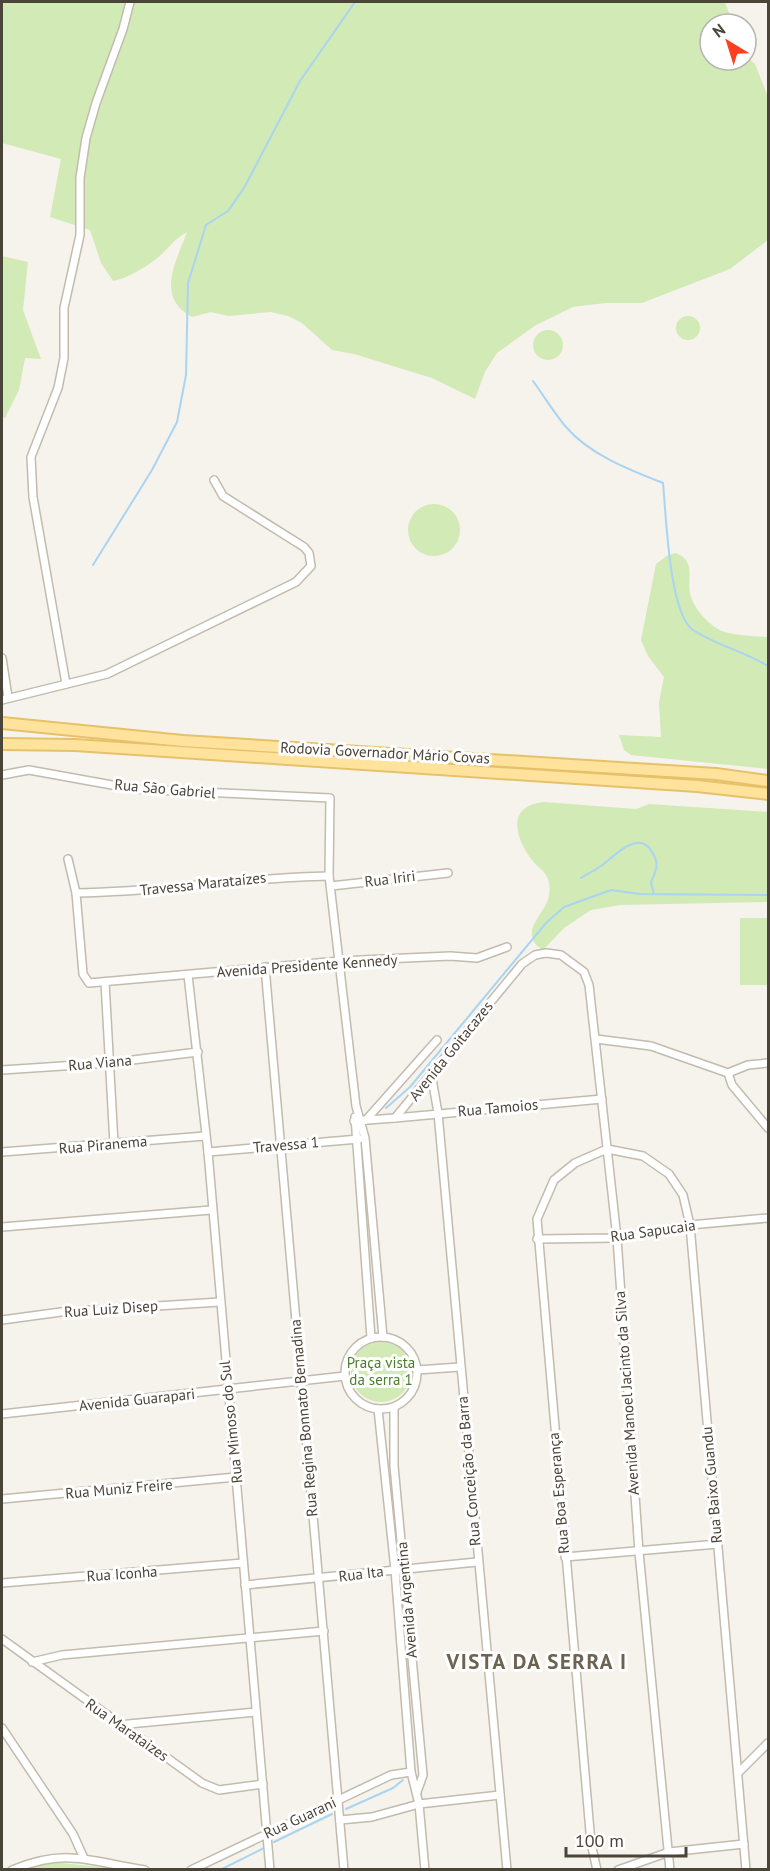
<svg xmlns="http://www.w3.org/2000/svg" width="770" height="1871" font-family="'PT Sans',sans-serif">
<rect width="100%" height="100%" fill="#f6f3ec"/>
<g fill="#d2eab5">
<path d="M2,2H725L733,24H710V60L749,59L755,64L768,97V240L730,269L642,303H605L573,307L536,325L497,353L485,372L475,399L432,378L354,354L332,350L302,323L288,316L271,312L228,316L211,312L192,317C155,297 176,262 187,232C176,238 171,245 163,253C150,265 129,278 113,281L101,263L90,230L50,217L61,159L2,143Z"/>
<polygon points="2,256 28,262 23,310 41,359 25,358 19,390 5,418 2,417"/>
<circle cx="688" cy="328" r="12"/>
<circle cx="548" cy="345" r="15"/>
<circle cx="434" cy="530" r="26"/>
<path d="M676,553C698,562 685,580 691,597C695,610 710,626 722,631C736,636 754,636 768,637V769L631,755L624,750L619,735L661,737L659,702L664,677L648,656L641,640L656,564L668,555Z"/>
<path d="M544,802L636,809L649,804L768,812V902L620,905L591,910L564,928L543,950C515,933 548,912 549,895C550,888 550,883 547,877C544,870 536,866 532,860C514,837 507,805 544,802Z"/>
<rect x="740" y="918" width="28" height="67"/>
<circle cx="381" cy="1372" r="30"/>
<polygon points="52,1862 121,1869 23,1870 38,1863"/>
</g>
<g fill="none" stroke-linecap="round" stroke-linejoin="round">
<g stroke="#a9d4f2" stroke-width="2">
<path d="M533,381C544,396 554,413 566,427C590,455 630,470 663,483C666,513 669,614 693,630C716,645 745,652 768,666"/>
<polyline points="93,565 152,470 177,422 186,375 188,283 206,225 228,211 244,188 300,81 355,2"/>
<path d="M581,878C589,873 598,869 605,863C617,853 640,830 652,852C660,863 656,871 651,882L654,894"/>
<polyline points="386,1108 410,1087 546,923 564,907 611,890 640,894 768,895"/>
<polyline points="346,1809 393,1788 403,1780"/>
<polyline points="274,1842 332,1814"/>
<polyline points="220,1870 264,1848"/>
</g>
<g stroke="#c2bbae" stroke-width="10">
<g id="street">
<polyline points="2,658 8,697"/>
<polyline points="66,684 33,497 31,457 58,388 64,358 64,308 80,235 80,178 86,138 96,103 123,29 130,2"/>
<polyline points="2,700 107,674 296,582 311,566 309,553 304,547 223,496 214,480"/>
<polyline points="2,775 29,770 134,789 330,798 329,876 356,1106 365,1138 383,1337"/>
<polyline points="68,859 76,893 83,974 89,983 340,961 450,956 477,958 507,947"/>
<polyline points="331,886 448,873"/>
<path d="M76,893C161,892 245,877 329,876"/>
<polyline points="265,967 344,1870"/>
<polyline points="188,975 208,1152 270,1870"/>
<polyline points="105,982 114,1144"/>
<polyline points="596,1039 651,1046 728,1073 748,1065 768,1063"/>
<polyline points="2,1070 108,1063 198,1052"/>
<polyline points="431,1073 438,1113 507,1870"/>
<polyline points="728,1073 732,1085 768,1128"/>
<polyline points="355,1117 371,1338"/>
<polyline points="395,1118 602,1099"/>
<polyline points="366,1120 437,1040"/>
<polyline points="354,1121 395,1118 522,964 535,955 546,953 561,955 584,972 589,985 617,1238 639,1552 670,1870"/>
<polyline points="2,1152 205,1136"/>
<polyline points="208,1152 359,1139"/>
<polyline points="2,1227 211,1210"/>
<polyline points="537,1239 617,1238 690,1225 768,1218"/>
<polyline points="2,1320 61,1312 220,1302"/>
<circle cx="381" cy="1373" r="36"/>
<polyline points="417,1370 460,1367"/>
<polyline points="394,1407 394,1466 423,1775 417,1792"/>
<polyline points="378,1409 395,1570 411,1772 419,1804 425,1870"/>
<polyline points="2,1414 345,1376"/>
<polyline points="2,1499 236,1477"/>
<polyline points="565,1557 718,1544"/>
<polyline points="2,1583 243,1563"/>
<polyline points="245,1585 477,1562"/>
<polyline points="2,1639 202,1783 219,1790 263,1784"/>
<polyline points="32,1662 62,1655 324,1631"/>
<polyline points="118,1725 256,1712"/>
<polyline points="2,1728 73,1834 83,1856"/>
<polyline points="739,1772 768,1743"/>
<polyline points="340,1820 372,1817 419,1804 500,1795"/>
<path d="M12,1870C67,1847 91,1862 145,1870"/>
<polyline points="191,1870 391,1775 411,1772"/>
<polyline points="597,1870 591,1843 537,1219 554,1180 575,1163 607,1149 643,1156 669,1174 683,1195 690,1225 746,1870"/>
<polyline points="618,1870 669,1852 744,1844"/>
</g>
</g>
<g stroke="#e6c16a" stroke-width="14">
<g id="primary">
<polyline points="2,723 183,741 716,774 768,781"/>
<polyline points="2,744 75,745 697,786 768,794"/>
</g>
</g>
<use href="#street" stroke="#fff" stroke-width="7"/>
<use href="#primary" stroke="#ffe39c" stroke-width="10"/>
</g>
<g text-anchor="middle" stroke-width="6" stroke-linejoin="round" paint-order="stroke">
<g font-size="15" fill="#4b4439" stroke="#fff">
<text transform="translate(385 753) rotate(3)" y="5">Rodovia Governador Mário Covas</text>
<text transform="translate(165 789) rotate(5)" y="5">Rua São Gabriel</text>
<text transform="translate(390 879) rotate(-7)" y="5">Rua Iriri</text>
<text transform="translate(203 884) rotate(-6)" y="5">Travessa Marataízes</text>
<text transform="translate(307 966) rotate(-4)" y="5">Avenida Presidente Kennedy</text>
<text transform="translate(451 1051) rotate(-51)" y="5">Avenida Goitacazes</text>
<text transform="translate(100 1063) rotate(-5)" y="5">Rua Viana</text>
<text transform="translate(498 1108) rotate(-5)" y="5">Rua Tamoios</text>
<text transform="translate(103 1145) rotate(-5)" y="5">Rua Piranema</text>
<text transform="translate(286 1145) rotate(-5)" y="5">Travessa 1</text>
<text transform="translate(653 1231) rotate(-8)" y="5">Rua Sapucaia</text>
<text transform="translate(111 1309) rotate(-4)" y="5">Rua Luiz Disep</text>
<text transform="translate(627 1393) rotate(-94)" y="5">Avenida Manoel Jacinto da Silva</text>
<text transform="translate(137 1400) rotate(-6)" y="5">Avenida Guarapari</text>
<text transform="translate(304 1418) rotate(-95)" y="5">Rua Regina Bonnato Bernadina</text>
<text transform="translate(231 1422) rotate(-96)" y="5">Rua Mimoso do Sul</text>
<text transform="translate(469 1471) rotate(-95)" y="5">Rua Conceição da Barra</text>
<text transform="translate(712 1485) rotate(-95)" y="5">Rua Baixo Guandu</text>
<text transform="translate(119 1489) rotate(-5)" y="5">Rua Muniz Freire</text>
<text transform="translate(559 1493) rotate(-95)" y="5">Rua Boa Esperança</text>
<text transform="translate(122 1574) rotate(-4)" y="5">Rua Iconha</text>
<text transform="translate(361 1574) rotate(-7)" y="5">Rua Ita</text>
<text transform="translate(407 1600) rotate(-95)" y="5">Avenida Argentina</text>
<text transform="translate(127 1730) rotate(35)" y="5">Rua Marataizes</text>
<text transform="translate(300 1818) rotate(-25)" y="5">Rua Guarani</text>
</g>
<g font-size="15" fill="#4a7f2a" stroke="#fff">
<text x="381" y="1368">Praça vista<tspan x="381" dy="17">da serra 1</tspan></text>
</g>
<g font-size="21" font-weight="bold" letter-spacing="1.5" fill="#6e6250" stroke="#fff">
<text x="537" y="1669">VISTA DA SERRA I</text>
</g>
</g>
<rect width="770" height="1871" fill="none" stroke="#4b4439" stroke-width="6"/>
<g transform="translate(728 42) rotate(322)"><circle r="28" fill="#ffffff" stroke="#b7b4b0" stroke-width="1.5"/>
<path d="M0-4.5L10 22L0 15L-10 22Z" fill="#fc3f1d"/>
<text y="-9" font-size="16" font-weight="bold" text-anchor="middle" fill="#4b4439">N</text>
</g>
<path d="M566 1847v9h120v-9" fill="none" stroke="#4b4439" stroke-width="3"/>
<text x="575" y="1847" font-size="18" fill="#4b4439" stroke="#ffffff" stroke-width="4.5" paint-order="stroke">100 m</text>
</svg>
